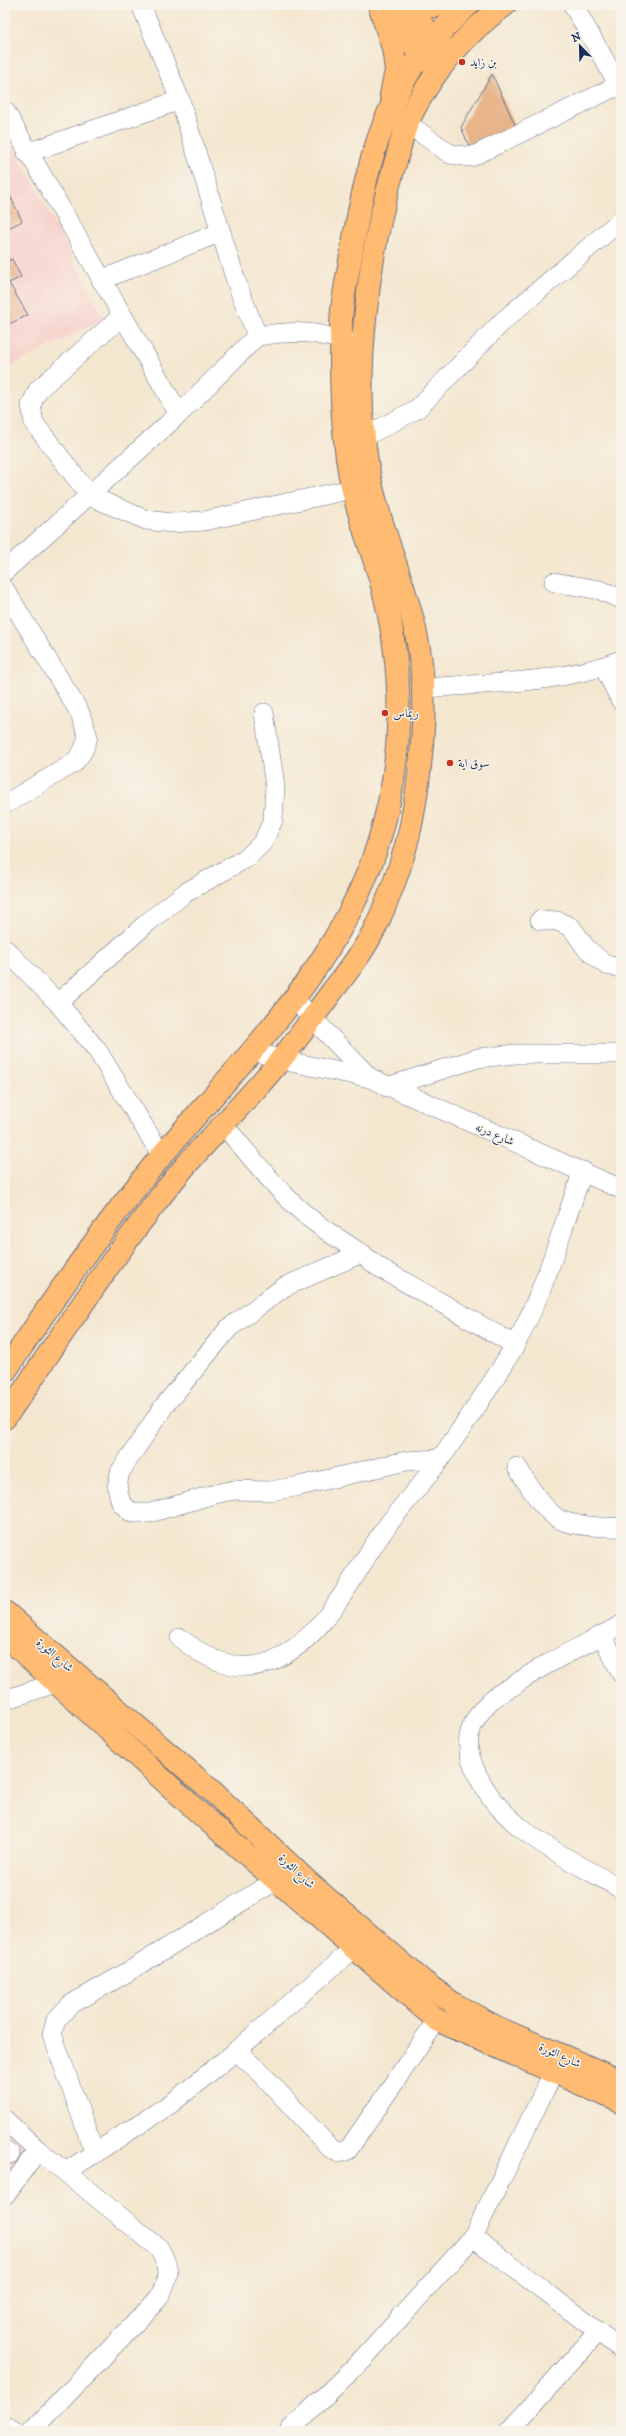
<svg xmlns="http://www.w3.org/2000/svg" width="626" height="2436" font-family="'IM FELL DW Pica',Amiri,serif">
<rect width="100%" height="100%" fill="#f7f3e8"/>
<filter id="ink" filterUnits="userSpaceOnUse"><feTurbulence type="fractalNoise" baseFrequency=".025" numOctaves="2"/><feDisplacementMap in="SourceGraphic" scale="8" xChannelSelector="R" yChannelSelector="G"/><feConvolveMatrix kernelMatrix="1 2 1 2 8 2 1 2 1" color-interpolation-filters="sRGB"/></filter>
<filter id="wash" filterUnits="userSpaceOnUse"><feTurbulence type="fractalNoise" baseFrequency=".012" numOctaves="4" result="noise"/><feDisplacementMap in="SourceGraphic" scale="16" xChannelSelector="R" yChannelSelector="G"/><feGaussianBlur stdDeviation="0.9" result="paint"/><feColorMatrix in="noise" values="0 0 0 0 0 0 0 0 0 0 0 0 0 0 0 0 0 1.4 0 .05"/><feComposite in="paint" operator="in"/></filter>
<g filter="url(#wash)">
<rect width="100%" height="100%" fill="#f4e7d0"/>
<g fill="#f7d0cb">
<polygon points="5,128 104,319 5,369"/>
<polygon points="5,2131 28,2152 5,2182"/>
</g>
<g id="blocks">
<g fill="#e8b58b">
<polygon points="492,74 517,129 471,150 461,127"/>
<polygon points="5,185 22,221 5,230"/>
<polygon points="12,259 21,277 9,283 28,315 5,326 5,262"/>
</g>
</g>
</g>
<g filter="url(#ink)">
<use href="#blocks" fill-opacity="0" stroke="#676f86" stroke-width="1"/>
<g fill="none" stroke-linecap="round" stroke-linejoin="round">
<g stroke="#676f86" stroke-width="20">
<g id="minor">
<path d="M141,5L180,100L236,281L257,336C298,330 315,331 355,344"/>
<polyline points="573,5 621,89"/>
<polyline points="5,111 179,414 5,571"/>
<polyline points="407,123 450,154 471,157 621,84"/>
<polyline points="27,153 180,100"/>
<polyline points="101,280 221,232"/>
<polyline points="122,316 38,390 31,405 34,423 90,496 146,520 172,523 204,521 352,489"/>
<polyline points="179,414 257,336"/>
<polyline points="364,437 417,409 503,321 621,220"/>
<polyline points="554,582 600,590 621,599"/>
<polyline points="5,590 80,713 88,737 83,751 74,763 5,804"/>
<polyline points="604,667 621,701"/>
<path d="M423,688C488,683 560,684 621,660"/>
<polyline points="540,920 557,921 571,927 586,948 606,965 621,968"/>
<polyline points="5,949 58,1003 97,1050 162,1156"/>
<polyline points="293,998 370,1078"/>
<polyline points="58,1003 148,922 185,893 248,857 263,842 273,820 275,786 264,713"/>
<polyline points="251,1050 281,1060 370,1078 621,1189"/>
<polyline points="387,1087 478,1058 516,1054 621,1054"/>
<path d="M224,1126C251,1156 276,1190 307,1216C329,1235 355,1247 377,1266L515,1345"/>
<polyline points="362,1253 284,1287 229,1328 164,1406 120,1472 117,1487 121,1503 132,1513 150,1513 215,1494 234,1490 270,1491 295,1487 406,1461 440,1459"/>
<path d="M517,1467C528,1484 540,1506 557,1518C568,1526 607,1528 621,1527"/>
<path d="M621,1625C585,1645 546,1662 513,1686C505,1690 497,1695 490,1701C467,1725 462,1744 477,1774C504,1832 569,1858 621,1889"/>
<polyline points="602,1635 621,1673"/>
<path d="M180,1638C206,1659 238,1675 272,1661C329,1636 352,1573 387,1526C404,1503 424,1482 441,1458C466,1422 493,1384 515,1345C544,1293 562,1228 583,1171"/>
<polyline points="5,1700 55,1683"/>
<polyline points="236,2051 260,2072 330,2148 339,2153 348,2150 437,2020"/>
<path d="M5,2120L38,2150L159,2248C172,2271 170,2277 158,2299L32,2431"/>
<polyline points="5,2150 10,2154"/>
<polyline points="95,2154 52,2034 56,2020 70,2005 126,1973 288,1873"/>
<polyline points="67,2171 172,2103 236,2051 354,1948"/>
<polyline points="5,2195 38,2150"/>
<polyline points="473,2237 621,2349"/>
<polyline points="5,2426 13,2431"/>
<polyline points="289,2431 364,2358 473,2237 553,2073"/>
<polyline points="509,2431 598,2332"/>
</g>
</g>
<g stroke="#676f86" stroke-width="24">
<g id="major">
<polyline points="379,5 393,48 396,70 391,95"/>
<polyline points="396,5 414,16 444,48"/>
<polyline points="418,5 426,7 446,5"/>
<polyline points="389,13 399,29 430,63"/>
<path d="M5,1372C53,1299 102,1228 158,1160C239,1063 337,970 377,847C405,761 405,669 381,582C372,550 359,519 352,486C343,444 341,400 341,356C342,341 340,325 342,310C344,290 349,269 352,249C364,179 379,115 420,55C433,37 452,21 468,5"/>
<path d="M5,1418C64,1333 120,1243 187,1164C217,1130 249,1098 278,1063C297,1040 314,1016 331,993C347,972 365,950 376,926C391,894 405,855 412,820C423,759 430,690 415,629C402,574 378,523 368,468C352,377 368,254 394,167C399,152 402,135 408,121C431,74 463,35 505,5"/>
<polyline points="5,1612 213,1792 307,1881 424,1982 454,2004 496,2027 621,2081"/>
<polyline points="5,1636 206,1819 437,2020 621,2102"/>
</g>
</g>
<use href="#minor" stroke="#fff" stroke-width="19"/>
<use href="#major" stroke="#ffbb71" stroke-width="22"/>
</g>
</g>
<g fill="#c8321e" stroke="#f7f3e8" stroke-width="1.5">
<circle cx="462" cy="62" r="4"/>
<circle cx="385" cy="713" r="4"/>
<circle cx="450" cy="763" r="4"/>
</g>
<g text-anchor="middle" stroke-width="3" stroke-linejoin="round" paint-order="stroke">
<g font-size="12" fill="#1b2f5e" stroke="#f7f3e8" text-anchor="start">
<text x="470" y="66">بن زايد</text>
<text x="393" y="717">ريماس</text>
<text x="458" y="767">سوق اية</text>
</g>
<g font-size="12" fill="#1b2f5e" stroke="#f7f3e8">
<text transform="translate(495 1134) rotate(23)" y="4">شارع درنه</text>
<text transform="translate(55 1655) rotate(41)" y="4">شارع الثورة</text>
<text transform="translate(297 1871) rotate(43)" y="4">شارع الثورة</text>
<text transform="translate(560 2055) rotate(24)" y="4">شارع الثورة</text>
</g>
</g>
<rect width="626" height="2436" fill="none" stroke="#f7f3e8" stroke-width="20"/>
<g transform="translate(580 46) rotate(337)" stroke="#f7f3e8" stroke-width="3" paint-order="stroke">
<path d="M0-3L7 15L0 10L-7 15Z" fill="#1b2f5e"/>
<text y="-6" font-size="11" font-weight="bold" text-anchor="middle" fill="#1b2f5e">N</text>
</g>
</svg>
